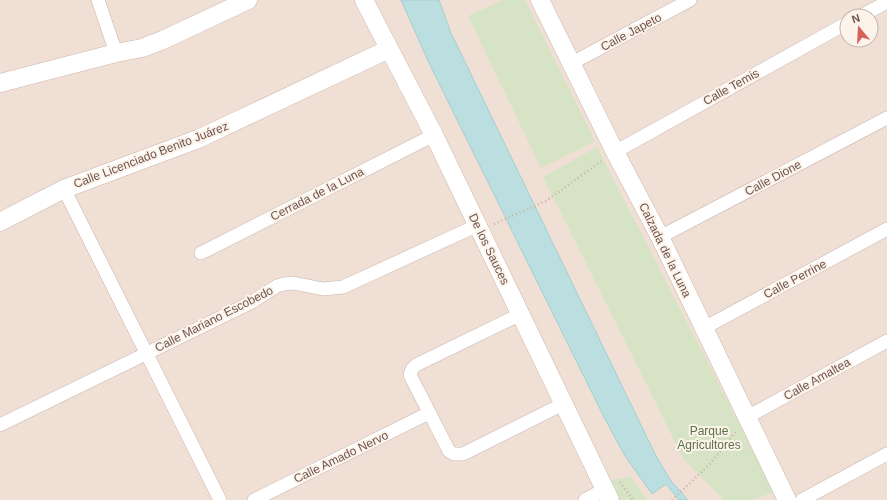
<svg xmlns="http://www.w3.org/2000/svg" width="887" height="500" font-family="Arial,sans-serif">
<rect width="100%" height="100%" fill="#f9eee4"/>
<path fill="#f0dfd4" fill-rule="evenodd" d="M0,0H887V500H0ZM847,16H871V40H847Z"/>
<g fill="#d6e4c5">
<polygon points="503,0 525,0 595,141 541,168 468,16"/>
<polygon points="597,147 774,492 752,500 724,500 683,458 543,177"/>
<polygon points="630,476 648,500 619,500 610,481"/>
</g>
<polygon fill="#bbdfe0" stroke="#a3cfd0" points="401,0 439,0 451,33 656,456 671,481 688,500 679,500 666,484 652,494 625,456 604,417 429,63"/>
<g fill="none" stroke-linecap="round" stroke-linejoin="round">
<g stroke="#c8b5ac" stroke-width="14">
<g id="street">
<polyline points="98,0 116,53"/>
<polyline points="861,16 887,2"/>
<polyline points="572,63 690,0"/>
<polyline points="615,152 847,23"/>
<polyline points="64,189 220,500"/>
<polyline points="660,237 887,118"/>
<polyline points="201,253 434,135"/>
<polyline points="521,314 416,365 412,369 410,375 449,451 454,454 463,454 563,404"/>
<polyline points="704,328 887,229"/>
<polyline points="747,417 887,341"/>
<polyline points="0,425 250,303 277,286 284,284 293,283 323,289 343,287 478,225"/>
<polyline points="254,500 429,413"/>
<polyline points="585,500 605,489"/>
<polyline points="802,500 887,454"/>
</g>
</g>
<g stroke="#cdb7ad" stroke-width="19">
<g id="secondary">
<polyline points="364,0 434,135 610,500"/>
<polyline points="540,0 615,152 660,237 787,500"/>
<polyline points="0,83 116,53 142,48 163,40 248,0"/>
<polyline points="0,222 64,189 198,139 389,49"/>
</g>
</g>
<g stroke="#cfaea3" stroke-width="2.5" stroke-dasharray="1 3" stroke-linecap="butt">
<polyline points="494,224 546,201 603,160"/>
<polyline points="620,482 633,500"/>
<polyline points="672,500 710,464 737,430"/>
</g>
<use href="#street" stroke="#fff" stroke-width="13"/>
<use href="#secondary" stroke="#fff" stroke-width="18"/>
</g>
<g text-anchor="middle" stroke-width="4" stroke-linejoin="round" paint-order="stroke">
<g font-size="12" fill="#6e544d" stroke="#fcf3ea">
<text transform="translate(631 32) rotate(-28)" y="4">Calle Japeto</text>
<text transform="translate(731 87) rotate(-29)" y="4">Calle Temis</text>
<text transform="translate(151 155) rotate(-21)" y="4">Calle Licenciado Benito Juárez</text>
<text transform="translate(773 178) rotate(-28)" y="4">Calle Dione</text>
<text transform="translate(317 194) rotate(-27)" y="4">Cerrada de la Luna</text>
<text transform="translate(489 249) rotate(64)" y="4">De los Sauces</text>
<text transform="translate(665 250) rotate(64)" y="4">Calzada de la Luna</text>
<text transform="translate(795 279) rotate(-28)" y="4">Calle Perrine</text>
<text transform="translate(214 319) rotate(-27)" y="4">Calle Mariano Escobedo</text>
<text transform="translate(817 379) rotate(-29)" y="4">Calle Amaltea</text>
<text transform="translate(341 457) rotate(-26)" y="4">Calle Amado Nervo</text>
</g>
<g font-size="12" fill="#5a7247" stroke="#fcf3ea">
<text x="709" y="435">Parque<tspan x="709" dy="14">Agricultores</tspan></text>
</g>
</g>
<g transform="translate(859 28) rotate(342)"><circle r="19" fill="#fcf3ea" stroke="#c3b3ab"/>
<path d="M0-3L7 15L0 10L-7 15Z" fill="#d46358"/>
<text y="-6" font-size="11" font-weight="bold" text-anchor="middle" fill="#6e544d">N</text>
</g>
</svg>
